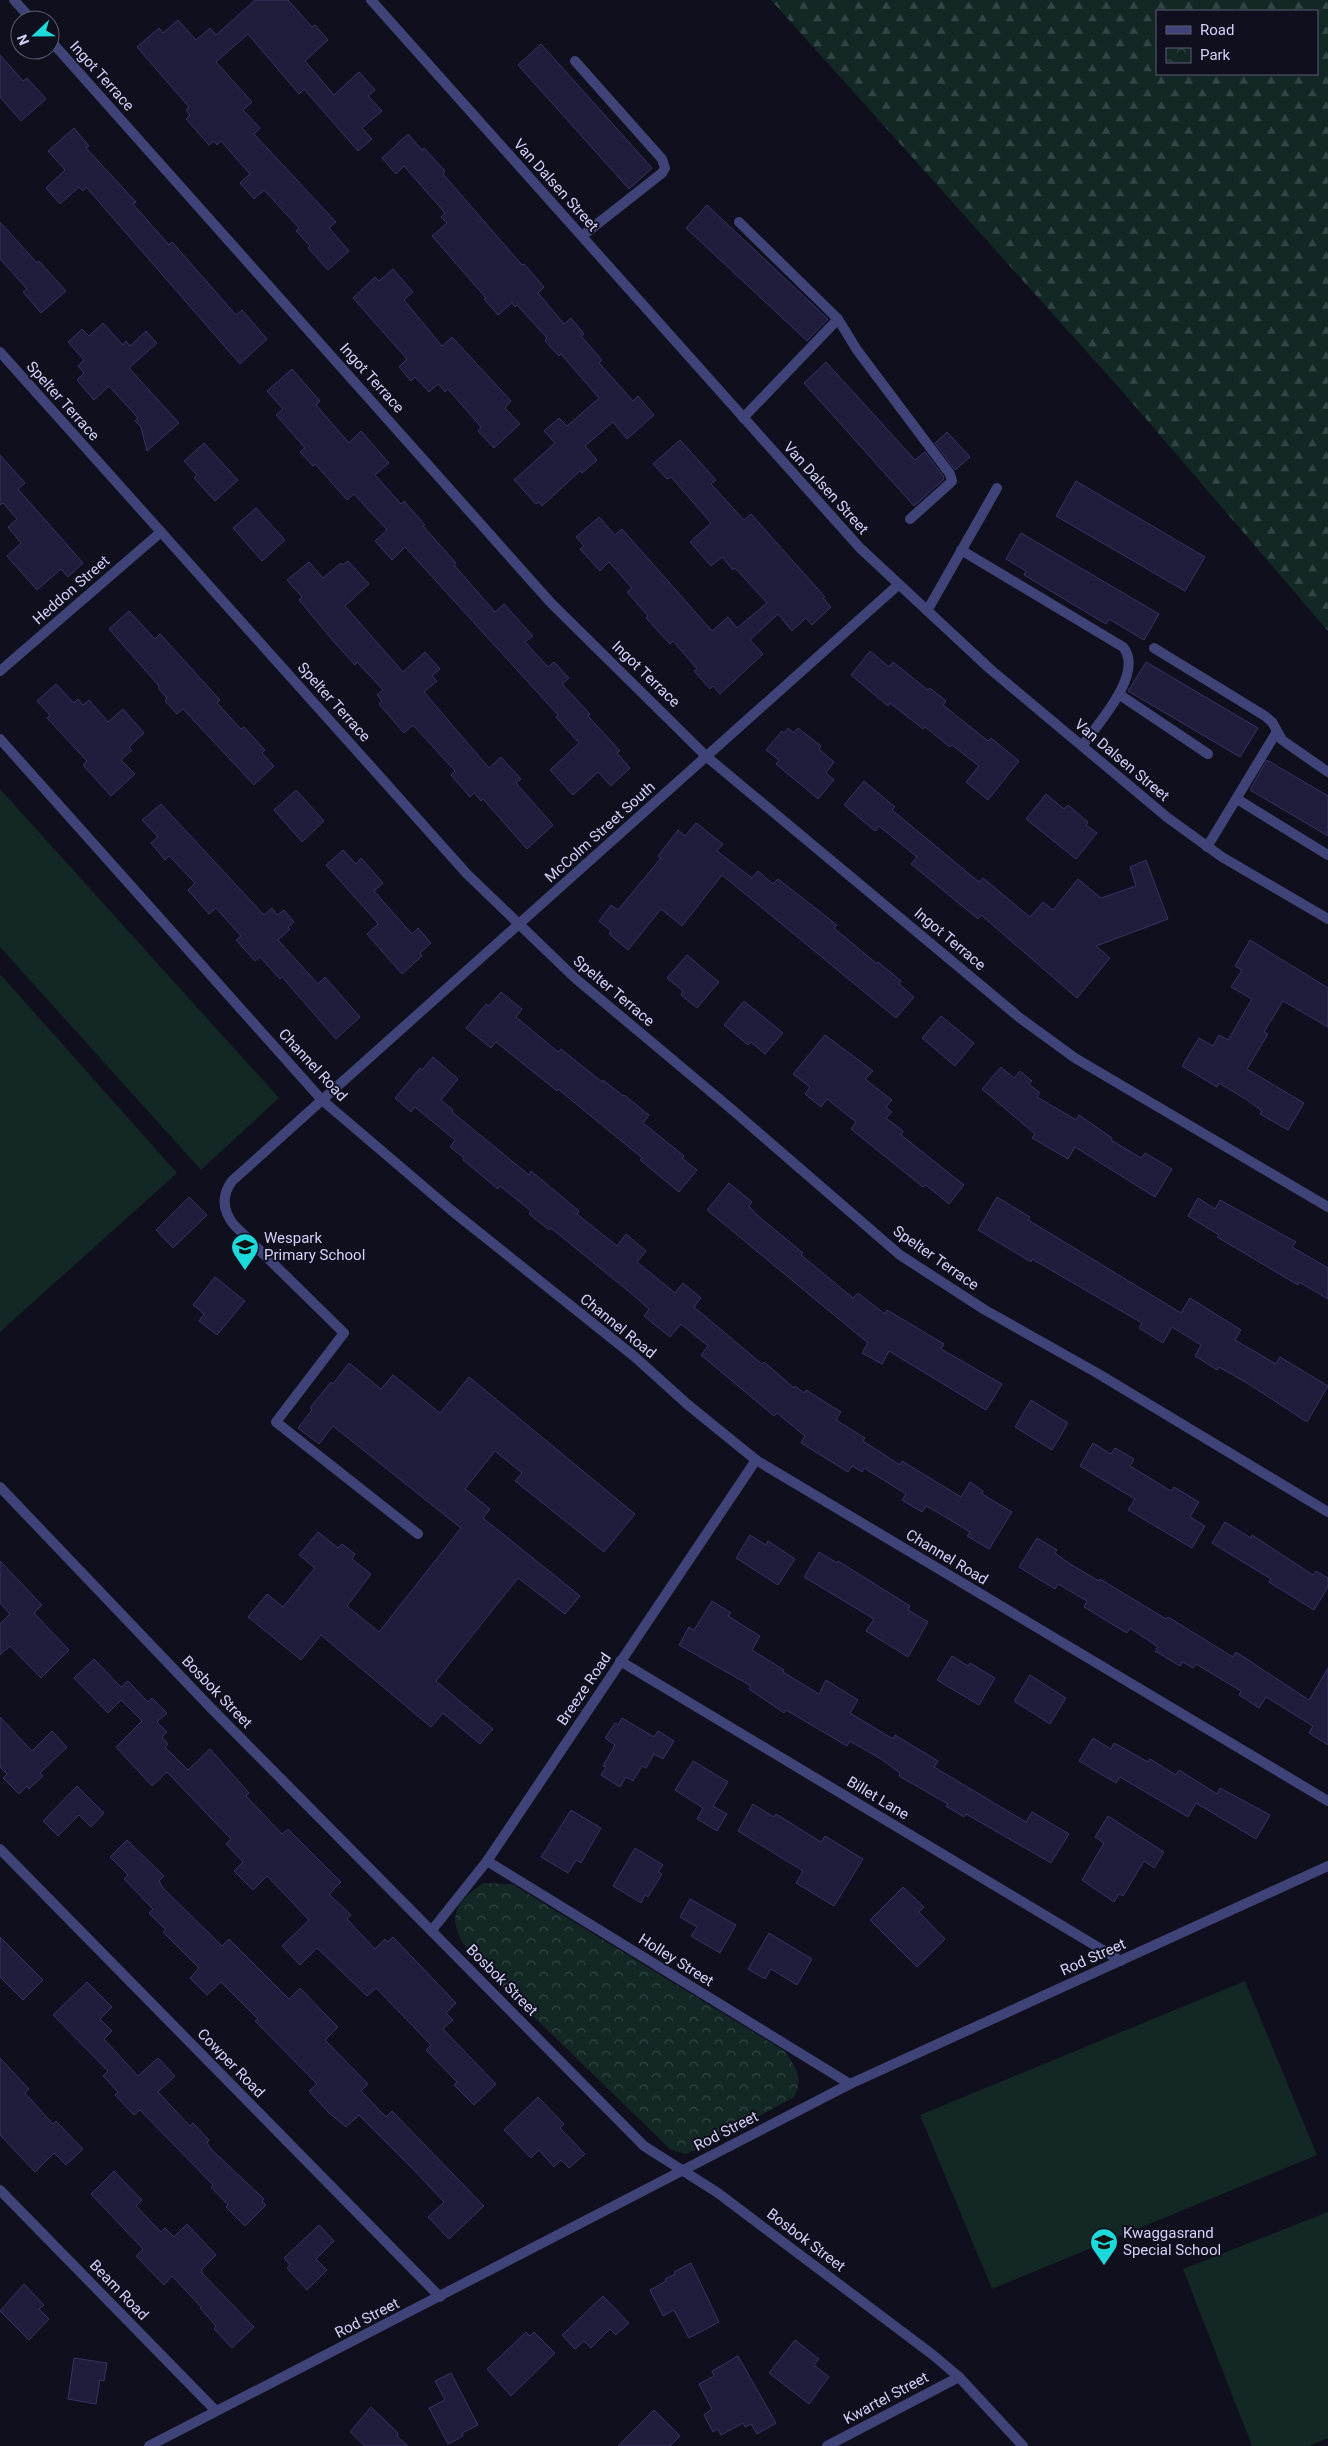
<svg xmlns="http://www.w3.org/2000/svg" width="1328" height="2446" font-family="Roboto,sans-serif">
<defs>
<pattern id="forest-firs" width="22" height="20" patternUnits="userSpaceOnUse" patternTransform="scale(1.25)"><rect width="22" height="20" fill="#132724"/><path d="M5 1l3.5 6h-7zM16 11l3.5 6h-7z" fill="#344545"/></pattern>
<pattern id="park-crowns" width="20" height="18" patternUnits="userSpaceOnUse" patternTransform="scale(1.25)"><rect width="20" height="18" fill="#132724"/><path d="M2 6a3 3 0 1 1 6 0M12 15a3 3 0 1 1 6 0" fill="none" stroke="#344545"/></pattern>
</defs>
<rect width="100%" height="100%" fill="#100f1e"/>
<g fill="#132724">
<polygon points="0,789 279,1098 201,1170 0,947"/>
<polygon points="0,974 177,1173 0,1332"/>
<polygon points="1245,1981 1317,2155 992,2289 920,2115"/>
<polygon points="1328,2212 1328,2438 1309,2446 1252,2446 1183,2269"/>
</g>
<path fill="url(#forest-firs)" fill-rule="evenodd" d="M771,0H1328V631L1122,391ZM1157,11H1317V74H1157Z"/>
<path fill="url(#park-crowns)" d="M484,1883L512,1884L786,2052C796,2069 804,2078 794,2097L701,2148L685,2154L670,2149L470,1955C466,1947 459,1939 457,1930C449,1909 468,1892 484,1883Z"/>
<g fill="#201d3c" stroke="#373265">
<polygon points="255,0 288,0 312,27 315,25 328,40 305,61 334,95 359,72 375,90 368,96 382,111 362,128 372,139 358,151 304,89 299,94 248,34 216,62 252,102 243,110 260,128 254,134 336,222 329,228 349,251 328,270 308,248 310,246 296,231 299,228 264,190 254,199 240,183 250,174 221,141 217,145 214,141 209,145 186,119 190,115 186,110 189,107 137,47 159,28 163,33 178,20 196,40 210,28 216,35"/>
<polygon points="541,44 652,168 629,189 518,65"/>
<polygon points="0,55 23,81 27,78 46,99 21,121 0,97"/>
<polygon points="74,128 89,146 86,148 136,202 133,204 169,245 172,242 236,315 242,310 267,339 240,364 86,187 83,191 79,187 60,204 46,188 65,170 48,151"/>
<polygon points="408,134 422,150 424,148 445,171 443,174 522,265 524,264 544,287 538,293 564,324 571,318 584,334 581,336 602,360 599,363 633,401 638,396 654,415 627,439 613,422 585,446 597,460 582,473 580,471 542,506 539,502 536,504 514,480 555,443 544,431 559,418 567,426 599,398 561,354 559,356 545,341 547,338 517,305 515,307 512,303 498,315 484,299 486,298 432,236 447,223 441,217 445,213 404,166 396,174 382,158"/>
<polygon points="707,205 828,319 807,341 686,228"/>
<polygon points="0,222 37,263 39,261 66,291 41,313 23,292 27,289 0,259"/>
<polygon points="393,269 413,292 404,300 442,346 452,337 511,401 505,408 520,424 494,448 478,431 481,427 448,389 445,392 438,384 429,392 415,377 411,381 399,367 407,359 353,298 375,277 379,281"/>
<polygon points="103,323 123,345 126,341 130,346 146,331 157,343 129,368 179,423 147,451 141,427 135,421 138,418 109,386 94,400 77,380 84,373 78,366 84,360 68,342 82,329 89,336"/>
<polygon points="826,362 915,460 925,452 944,477 943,480 914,506 804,383"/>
<polygon points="292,369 320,401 316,405 349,443 361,431 389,463 375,475 401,504 404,501 425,525 423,526 456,563 454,565 495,612 504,604 533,636 525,642 548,667 554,662 569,678 562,684 590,714 588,716 620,751 617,753 630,768 611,786 598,772 573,795 550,770 579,743 556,717 558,715 405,547 392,560 375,541 387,530 354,494 347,500 315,464 313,466 300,452 305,448 276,415 283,409 267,391"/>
<polygon points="947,432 970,457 955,470 935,443"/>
<polygon points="680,440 716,480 711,484 744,520 751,514 825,597 823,598 831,607 812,625 806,618 792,631 778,614 750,640 763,654 720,694 713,686 710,689 694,671 697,669 673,641 670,644 646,618 648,616 627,592 632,588 609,562 600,571 580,549 584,546 576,537 599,517 615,535 622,529 712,631 728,617 737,628 767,603 735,568 733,570 722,557 711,566 690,542 711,523 671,477 667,479 653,464"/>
<polygon points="204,443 238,480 215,501 194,478 197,475 184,461"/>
<polygon points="0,455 25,483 18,489 83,563 68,577 61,569 37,590 7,556 21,543 8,527 17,519 3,503 0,505"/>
<polygon points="1076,481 1205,557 1185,591 1056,516"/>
<polygon points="256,508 285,540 262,561 233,528"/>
<polygon points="1021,533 1159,614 1144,640 1109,619 1106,624 1024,575 1026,571 1006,559"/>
<polygon points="348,561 369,584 345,606 403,672 425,652 440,669 432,676 437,681 424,692 489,768 501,757 521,779 516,783 553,825 527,849 483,799 481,801 474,793 470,797 451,775 455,771 413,725 404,733 379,704 382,701 377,695 383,690 357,662 355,665 335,643 299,600 302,597 287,580 309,562 323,578 341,563 343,565"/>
<polygon points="129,611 155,639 160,634 220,700 217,703 241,729 244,727 265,750 262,753 274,766 254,785 183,709 177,714 165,701 167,698 158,688 159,686 109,629"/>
<polygon points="870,651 889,667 893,662 928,690 930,688 946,701 943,705 988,741 991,738 1019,761 988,800 966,782 979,766 952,745 950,747 925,727 923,729 890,703 888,706 851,675"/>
<polygon points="1146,662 1258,728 1240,757 1128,691"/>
<polygon points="56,684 74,703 78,699 83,705 89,700 108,722 123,709 144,733 129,747 132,750 121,760 135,774 111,796 83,765 87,761 47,718 50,715 37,701"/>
<polygon points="788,728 794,733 798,728 821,746 819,749 834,762 826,773 834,780 818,799 776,764 779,760 766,750 782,731 784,733"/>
<polygon points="1267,760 1328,796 1328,836 1250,790"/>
<polygon points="864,781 895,807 892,810 979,882 983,878 1030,917 1043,902 1053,910 1078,879 1101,898 1136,886 1130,867 1146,860 1168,919 1096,946 1110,958 1077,998 981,915 978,919 911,864 917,857 879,826 875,831 844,805"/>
<polygon points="296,790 324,821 302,842 274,810"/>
<polygon points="1046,794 1064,809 1068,805 1088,822 1086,825 1097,833 1076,859 1026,819"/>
<polygon points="161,804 264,915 272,908 277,915 284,910 294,922 288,927 290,929 278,940 318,984 325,977 360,1017 336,1039 282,977 280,979 260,957 255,961 236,940 241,936 216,908 209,914 188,890 195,883 169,856 165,860 151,843 158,837 142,820"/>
<polygon points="696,823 723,844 717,851 752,878 758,871 773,884 778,879 837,925 834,928 877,964 878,962 901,981 899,984 914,997 896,1018 722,875 682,926 661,909 628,950 609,934 611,931 599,921 611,905 618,910 661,858 658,856 678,830 685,836"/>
<polygon points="343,850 356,864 361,858 383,883 374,891 412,934 418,928 431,943 420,953 422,956 402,974 367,934 378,924 376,921 326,865"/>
<polygon points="1250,940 1328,988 1328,1027 1283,1001 1264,1032 1268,1034 1247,1069 1304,1103 1288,1130 1260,1114 1262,1111 1247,1100 1219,1083 1217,1087 1182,1066 1199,1038 1213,1046 1219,1035 1228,1040 1252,999 1231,987 1242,970 1235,966"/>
<polygon points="687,955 719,982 697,1008 681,995 683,991 667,978"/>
<polygon points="501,992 522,1009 516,1017 558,1052 561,1049 602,1082 603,1080 623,1096 624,1095 649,1115 643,1123 684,1156 682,1158 697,1170 679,1192 640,1160 642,1158 558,1089 557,1091 496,1042 491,1048 466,1028 486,1004 489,1006"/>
<polygon points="744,1001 783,1033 765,1054 751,1042 748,1045 724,1025"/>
<polygon points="941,1016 974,1043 955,1066 922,1038"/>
<polygon points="825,1035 873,1071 865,1079 892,1100 886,1107 892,1112 886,1118 903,1131 901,1135 964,1185 949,1204 926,1185 923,1187 851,1129 856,1122 827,1099 821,1107 805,1094 810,1087 793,1074"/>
<polygon points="433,1057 458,1079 441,1100 453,1110 452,1112 529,1175 531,1171 579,1211 577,1214 617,1246 626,1234 646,1251 637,1262 675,1293 683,1283 701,1298 694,1307 762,1364 764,1362 794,1388 795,1386 804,1393 806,1390 841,1412 836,1420 865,1438 863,1441 900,1465 902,1461 961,1497 970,1482 983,1491 982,1494 1012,1512 989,1549 967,1536 970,1532 937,1512 926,1506 922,1512 902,1500 906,1494 864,1468 862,1472 852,1466 848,1472 801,1443 805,1436 777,1413 774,1416 701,1355 708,1346 681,1324 670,1337 644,1316 649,1309 632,1294 551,1228 549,1230 529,1214 531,1211 500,1186 498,1189 463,1160 464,1158 450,1147 455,1140 415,1107 411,1112 395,1098 420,1068 422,1070"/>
<polygon points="1001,1067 1014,1078 1020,1071 1032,1081 1029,1084 1040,1093 1037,1097 1076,1120 1079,1115 1112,1138 1111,1140 1141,1158 1145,1153 1172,1169 1155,1197 1075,1147 1068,1159 1032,1138 1035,1134 982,1089"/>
<polygon points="729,1183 752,1202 749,1206 757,1215 803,1253 801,1255 853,1298 858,1293 885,1314 887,1310 944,1344 941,1349 1002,1384 986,1410 889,1351 882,1364 862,1353 868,1343 707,1210"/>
<polygon points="189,1197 207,1215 173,1248 156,1230"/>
<polygon points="997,1197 1030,1217 1028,1220 1048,1232 1181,1313 1190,1298 1241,1330 1235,1340 1276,1364 1280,1357 1328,1386 1307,1422 1247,1383 1219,1367 1217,1370 1195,1356 1201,1345 1172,1327 1163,1343 1139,1328 1142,1323 1032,1259 1031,1262 978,1230"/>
<polygon points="1198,1198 1215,1209 1220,1200 1296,1242 1292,1247 1328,1268 1328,1299 1299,1282 1298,1285 1217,1237 1219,1235 1188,1216"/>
<polygon points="215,1277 245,1301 217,1335 199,1321 204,1314 193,1305"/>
<polygon points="349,1363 381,1389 393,1375 440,1413 469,1377 635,1514 604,1552 515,1481 522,1473 495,1451 465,1489 490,1509 483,1518 580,1596 565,1614 518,1578 436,1681 493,1729 480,1744 443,1713 431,1727 321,1635 301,1660 248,1617 267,1594 283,1607 315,1568 299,1555 318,1532 338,1548 342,1544 355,1554 352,1559 371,1574 347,1606 379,1632 461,1528 333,1426 319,1444 298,1428 312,1410 310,1408 331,1382 333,1384"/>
<polygon points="1031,1400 1068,1423 1052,1450 1015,1427"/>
<polygon points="1093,1443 1111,1454 1115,1448 1134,1459 1130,1466 1171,1491 1174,1487 1199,1502 1190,1517 1205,1526 1192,1548 1128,1510 1135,1499 1080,1466"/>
<polygon points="1225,1522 1251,1538 1252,1535 1313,1575 1316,1571 1328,1578 1328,1587 1314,1610 1269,1582 1271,1579 1212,1543"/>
<polygon points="750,1535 766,1545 768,1541 795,1559 778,1585 736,1558"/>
<polygon points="1037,1538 1057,1550 1055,1553 1070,1564 1099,1581 1100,1579 1166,1619 1168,1617 1233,1657 1236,1652 1309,1700 1328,1668 1328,1745 1309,1733 1313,1726 1266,1697 1259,1708 1239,1695 1241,1691 1196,1664 1193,1668 1183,1662 1180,1666 1155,1651 1158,1647 1130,1628 1127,1633 1084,1607 1087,1601 1058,1584 1055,1589 1019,1567"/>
<polygon points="819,1552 837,1563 838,1561 910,1606 908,1610 928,1622 908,1657 866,1631 874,1619 804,1577"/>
<polygon points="0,1561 42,1605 34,1613 69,1650 41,1678 10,1646 0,1655 0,1624 10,1614 0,1603"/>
<polygon points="712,1601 731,1613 728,1616 760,1636 752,1650 784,1670 783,1672 819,1694 826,1680 858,1700 850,1713 893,1739 895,1735 938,1761 934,1767 1026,1822 1032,1812 1069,1834 1051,1863 966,1814 964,1817 946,1806 948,1804 899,1776 900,1773 881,1759 850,1741 847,1746 786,1710 784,1713 749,1689 751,1686 679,1645 689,1627 694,1630"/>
<polygon points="952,1656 968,1666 970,1663 995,1678 979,1705 937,1680"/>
<polygon points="94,1659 121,1687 128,1681 148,1702 152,1698 167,1713 157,1722 167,1732 162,1737 168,1744 165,1747 188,1770 210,1749 249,1793 246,1796 282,1834 288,1829 341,1882 329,1894 351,1915 347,1919 375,1949 385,1939 387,1942 393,1937 456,2003 446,2013 453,2020 443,2029 496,2084 474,2105 454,2085 457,2082 426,2050 431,2045 376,1988 367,1996 317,1948 300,1965 282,1946 309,1920 267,1876 253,1890 234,1871 243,1862 226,1844 231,1839 167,1772 152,1786 116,1747 142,1721 121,1700 108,1713 74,1678"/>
<polygon points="1030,1675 1066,1698 1050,1724 1014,1701"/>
<polygon points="0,1717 32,1751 52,1731 67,1747 40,1773 43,1776 29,1789 27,1786 19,1794 3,1778 7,1774 0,1767"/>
<polygon points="622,1718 654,1737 658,1731 674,1741 663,1759 654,1754 646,1768 642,1766 633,1781 626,1777 620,1787 601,1775 606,1767 603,1766 615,1745 605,1738 615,1723 618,1725"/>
<polygon points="1093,1738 1111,1749 1114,1743 1148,1762 1150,1759 1176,1775 1179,1770 1217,1794 1220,1788 1270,1815 1256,1839 1196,1803 1188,1817 1120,1777 1116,1783 1079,1761"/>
<polygon points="693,1761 728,1782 713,1806 727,1814 717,1831 697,1819 703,1808 675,1790"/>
<polygon points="77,1786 104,1813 91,1827 79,1815 58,1836 43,1821"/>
<polygon points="753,1804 774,1817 776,1814 821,1842 825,1836 863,1859 834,1906 796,1883 803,1871 738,1831"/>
<polygon points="571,1810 601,1828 581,1863 576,1860 568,1873 541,1857"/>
<polygon points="1108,1816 1164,1852 1154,1868 1144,1861 1123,1896 1119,1894 1114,1902 1082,1880 1104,1843 1095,1837"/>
<polygon points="127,1840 164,1876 159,1881 163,1888 222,1946 229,1939 289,1999 300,1988 324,2013 338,2027 325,2040 368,2084 361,2091 386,2117 392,2111 484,2206 449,2239 428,2217 444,2202 411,2167 359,2115 346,2127 329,2113 309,2091 317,2084 255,2021 258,2019 221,1982 207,1995 190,1978 199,1968 163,1932 166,1930 149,1913 153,1909 124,1879 128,1875 110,1857"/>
<polygon points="635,1848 663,1865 658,1872 662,1874 648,1897 645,1895 641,1903 613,1886"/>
<polygon points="903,1887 924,1907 919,1912 945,1939 917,1967 870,1920"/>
<polygon points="690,1899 736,1925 720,1953 691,1936 697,1927 680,1917"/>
<polygon points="769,1933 812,1959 797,1985 771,1969 765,1979 748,1969"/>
<polygon points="0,1937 43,1980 23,2000 0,1977"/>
<polygon points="87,1982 112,2007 100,2019 112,2031 104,2039 138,2076 158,2058 175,2076 158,2092 190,2126 193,2123 209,2140 207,2143 211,2149 264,2199 262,2201 266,2205 245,2226 226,2207 228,2205 211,2187 213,2185 140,2110 134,2115 115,2095 118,2092 103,2076 108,2071 53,2015"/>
<polygon points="0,2058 29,2089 25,2093 53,2124 56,2121 83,2149 66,2165 54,2153 35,2172 0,2135"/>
<polygon points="538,2097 564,2124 560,2128 585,2154 569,2168 561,2160 554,2167 539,2150 531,2158 504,2130"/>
<polygon points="114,2171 142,2200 136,2206 161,2232 165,2228 174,2237 187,2224 216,2255 202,2269 202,2273 254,2327 232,2348 214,2329 216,2326 200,2308 201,2307 172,2276 164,2285 136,2256 143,2249 91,2194"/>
<polygon points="319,2225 334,2241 316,2259 327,2270 307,2290 287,2268 290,2265 284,2258"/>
<polygon points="691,2263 719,2322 689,2338 674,2310 663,2316 650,2290 666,2281 665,2279 675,2274 674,2272"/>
<polygon points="24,2284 44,2305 39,2309 49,2319 29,2340 0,2311"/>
<polygon points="603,2296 629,2323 616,2335 610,2329 591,2348 584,2341 575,2349 562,2335"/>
<polygon points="526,2332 530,2336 534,2332 555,2353 511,2396 487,2369"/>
<polygon points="795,2340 819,2359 814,2365 829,2377 809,2404 769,2373"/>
<polygon points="738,2356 776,2423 757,2434 751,2424 745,2427 743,2423 721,2435 718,2429 713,2432 704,2415 712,2409 699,2384 714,2376 712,2371"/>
<polygon points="74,2358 107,2363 104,2381 100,2380 96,2404 68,2399"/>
<polygon points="451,2373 478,2425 462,2433 463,2436 448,2444 429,2408 445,2400 435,2381"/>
<polygon points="371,2407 398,2433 397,2436 408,2446 365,2446 350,2432"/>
<polygon points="654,2410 680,2436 670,2446 618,2446"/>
</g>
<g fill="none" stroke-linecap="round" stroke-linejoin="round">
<g stroke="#404377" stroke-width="10">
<polyline points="575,61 662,159 665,168 662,173 582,236"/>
<polyline points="739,222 838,319 743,418"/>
<polyline points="838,319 857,350 950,474 952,481 948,485 910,519"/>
<path d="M961,550L1123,647C1145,673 1097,725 1082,746"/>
<polyline points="927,611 997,488"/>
<polyline points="1154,648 1265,716 1272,722 1282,740 1328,772"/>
<polyline points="1120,695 1208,754"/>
<polyline points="1237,799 1328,855"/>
<polyline points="1207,847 1276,733"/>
<path d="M322,1100L232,1181C221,1196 223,1211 234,1225L344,1333L276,1422L418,1534"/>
</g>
<g stroke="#404377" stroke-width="10">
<polyline points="14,0 32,20"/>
<polyline points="371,0 860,548 990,669 1168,818 1222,857 1328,919"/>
<polyline points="50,40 551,603 707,757 1020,1018 1075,1058 1328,1207"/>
<polyline points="0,352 467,874 575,978 729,1107 900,1255 985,1310 1097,1373 1328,1512"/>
<polyline points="0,671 161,532"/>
<polyline points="0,739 322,1100 451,1210 635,1357 687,1404 756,1460 1328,1801"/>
<polyline points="322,1100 898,585"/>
<polyline points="0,1487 210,1707 644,2146 718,2193 933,2355 959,2377 1023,2446"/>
<polyline points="620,1661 1121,1961"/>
<polyline points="0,1849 440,2297"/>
<polyline points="487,1861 850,2084"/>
<polyline points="432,1930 487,1861 756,1460"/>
<polyline points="0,2190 216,2411"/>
<polyline points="149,2446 850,2084 1328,1866"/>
<polyline points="827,2446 959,2377"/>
</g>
</g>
<defs>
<g id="school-pin" transform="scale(1.4375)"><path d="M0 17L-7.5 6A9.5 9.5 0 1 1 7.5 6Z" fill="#1cdada" stroke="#100f1e"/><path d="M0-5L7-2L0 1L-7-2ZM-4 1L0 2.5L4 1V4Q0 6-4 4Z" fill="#111"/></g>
</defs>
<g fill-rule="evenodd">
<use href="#school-pin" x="245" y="1247"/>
<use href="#school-pin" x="1104" y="2242"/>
</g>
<g text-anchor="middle" stroke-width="4" stroke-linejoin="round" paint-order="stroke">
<g font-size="15" fill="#d2d1f9" stroke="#100f1e">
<text transform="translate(102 76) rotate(48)" y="5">Ingot Terrace</text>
<text transform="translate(556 185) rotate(48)" y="5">Van Dalsen Street</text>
<text transform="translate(372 378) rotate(48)" y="5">Ingot Terrace</text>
<text transform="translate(63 401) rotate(48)" y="5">Spelter Terrace</text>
<text transform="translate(826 488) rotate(48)" y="5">Van Dalsen Street</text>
<text transform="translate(71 590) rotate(-41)" y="5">Heddon Street</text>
<text transform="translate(646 674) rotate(44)" y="5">Ingot Terrace</text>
<text transform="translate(334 702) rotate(48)" y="5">Spelter Terrace</text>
<text transform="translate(1122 760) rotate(40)" y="5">Van Dalsen Street</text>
<text transform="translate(600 832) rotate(-42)" y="5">McColm Street South</text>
<text transform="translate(950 939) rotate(40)" y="5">Ingot Terrace</text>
<text transform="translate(614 991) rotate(40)" y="5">Spelter Terrace</text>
<text transform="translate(313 1065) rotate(47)" y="5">Channel Road</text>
<text transform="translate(936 1258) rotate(35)" y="5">Spelter Terrace</text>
<text transform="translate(618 1326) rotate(39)" y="5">Channel Road</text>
<text transform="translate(947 1557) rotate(31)" y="5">Channel Road</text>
<text transform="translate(584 1689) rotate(-56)" y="5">Breeze Road</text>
<text transform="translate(217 1692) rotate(46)" y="5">Bosbok Street</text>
<text transform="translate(878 1798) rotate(31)" y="5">Billet Lane</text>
<text transform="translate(1093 1957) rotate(-24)" y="5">Rod Street</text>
<text transform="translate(676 1960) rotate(32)" y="5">Holley Street</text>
<text transform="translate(502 1980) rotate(45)" y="5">Bosbok Street</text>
<text transform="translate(231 2063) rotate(46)" y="5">Cowper Road</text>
<text transform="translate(726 2131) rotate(-27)" y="5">Rod Street</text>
<text transform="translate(806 2240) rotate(37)" y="5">Bosbok Street</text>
<text transform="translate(119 2290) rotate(46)" y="5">Beam Road</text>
<text transform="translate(367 2318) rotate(-27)" y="5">Rod Street</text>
<text transform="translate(886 2398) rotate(-28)" y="5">Kwartel Street</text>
</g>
<g font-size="15" fill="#d2d1f9" stroke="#100f1e" text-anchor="start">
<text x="264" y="1243">Wespark<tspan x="264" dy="17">Primary School</tspan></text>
<text x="1123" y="2238">Kwaggasrand<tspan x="1123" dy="17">Special School</tspan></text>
</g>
</g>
<rect x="1156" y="10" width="162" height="65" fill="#100f1e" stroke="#5e5d76"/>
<rect x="1166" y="26" width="25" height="8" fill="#404377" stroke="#5e5d76"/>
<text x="1200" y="35" font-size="15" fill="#d2d1f9">Road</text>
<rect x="1166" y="48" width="25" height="15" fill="url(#park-crowns)" stroke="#5e5d76"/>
<text x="1200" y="60" font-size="15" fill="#d2d1f9">Park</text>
<g transform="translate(35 35) rotate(248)"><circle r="24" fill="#100f1e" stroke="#5e5d76"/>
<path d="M0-4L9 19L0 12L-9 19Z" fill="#1cdada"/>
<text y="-8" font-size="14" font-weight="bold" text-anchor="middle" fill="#d2d1f9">N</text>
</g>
</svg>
